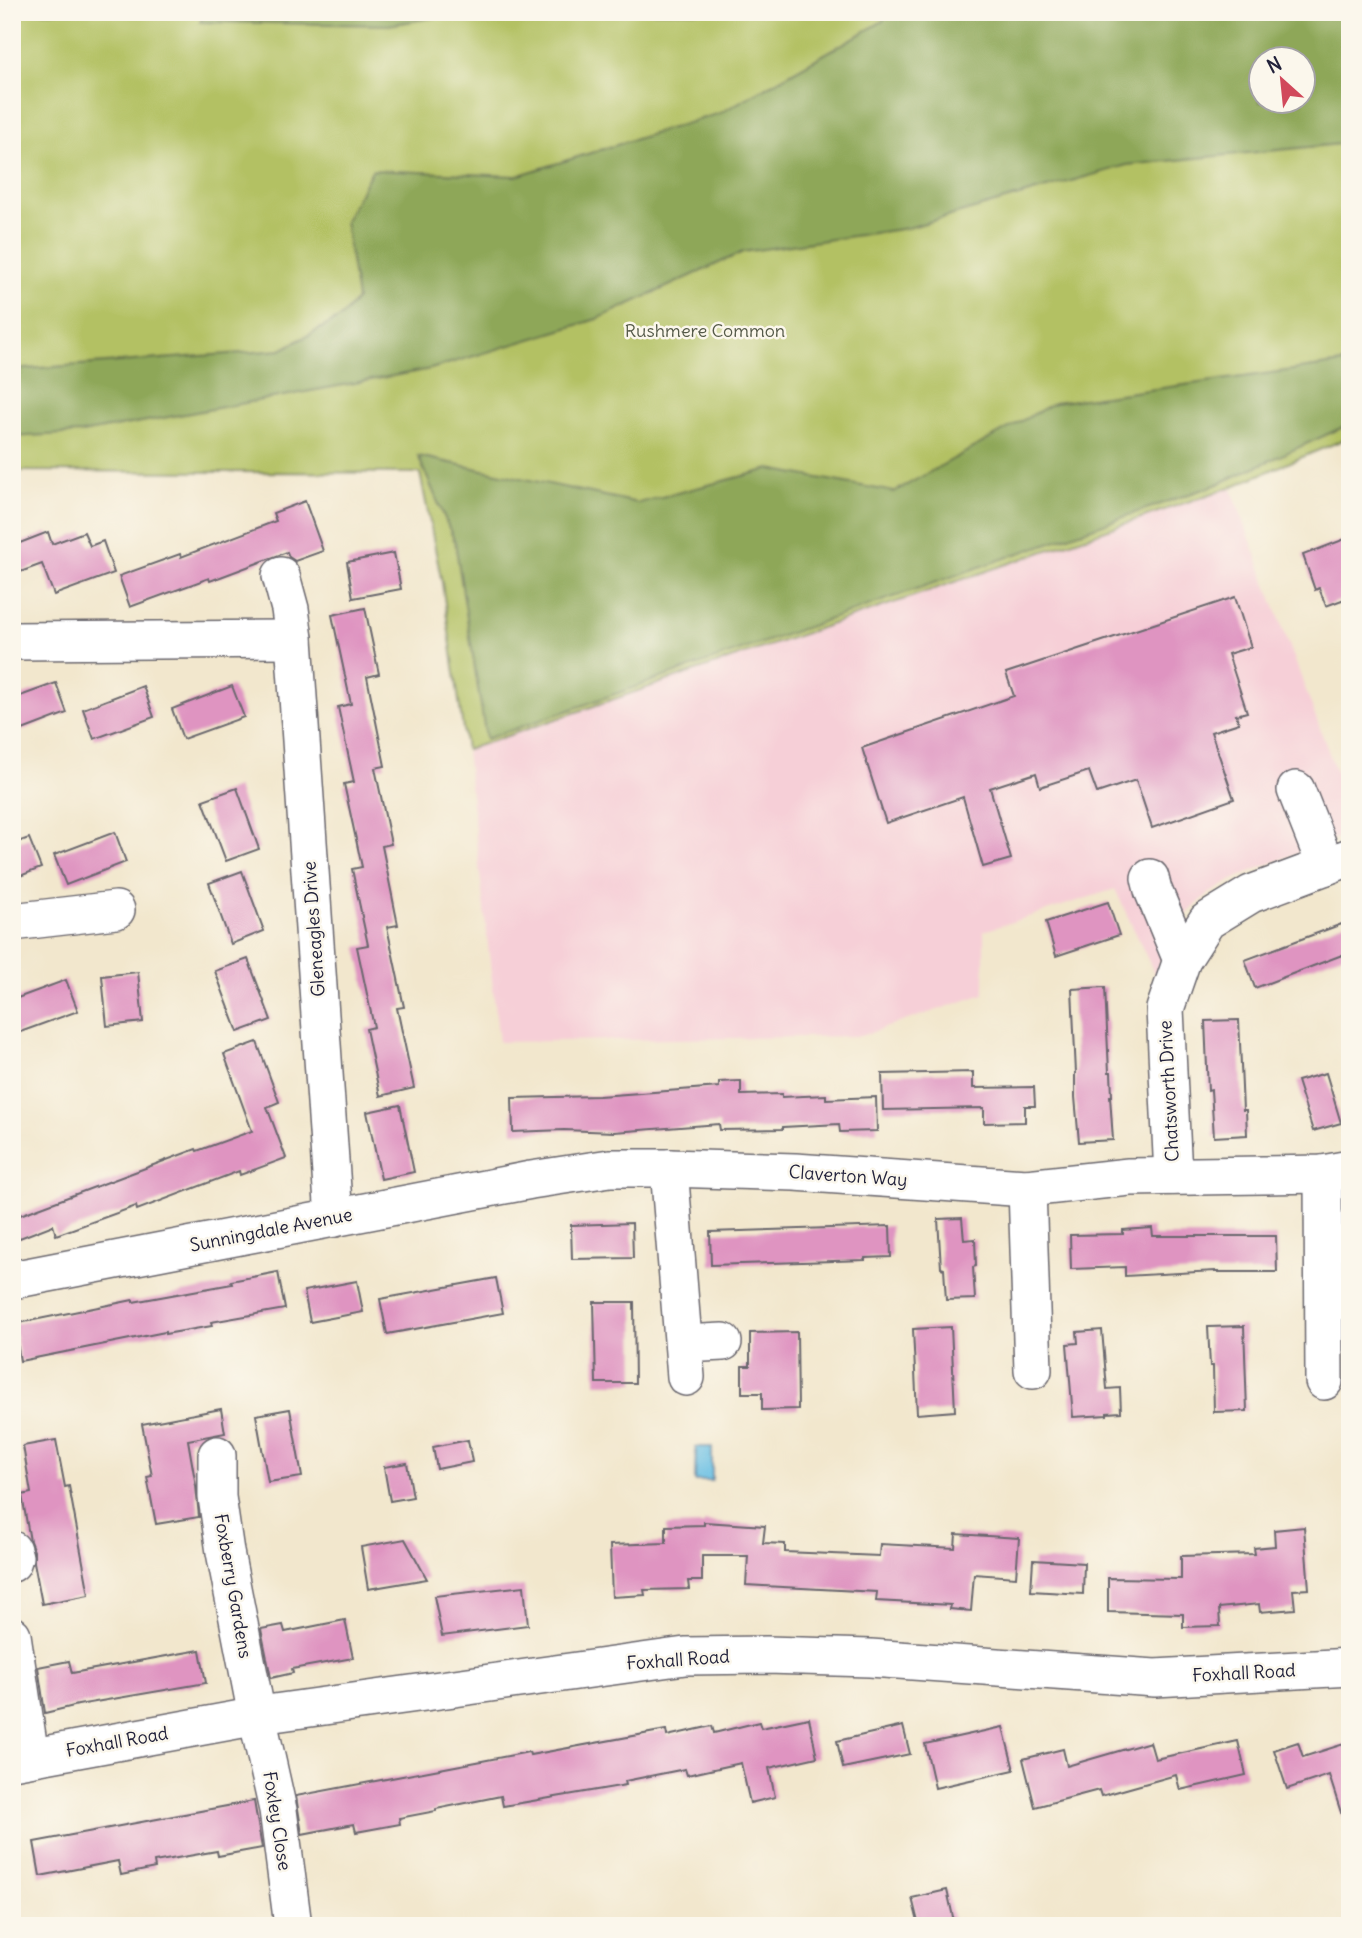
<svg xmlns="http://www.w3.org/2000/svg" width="1362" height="1938" font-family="Delius,sans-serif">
<rect width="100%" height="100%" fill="#fbf7ec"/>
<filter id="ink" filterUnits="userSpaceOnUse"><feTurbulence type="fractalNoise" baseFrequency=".0143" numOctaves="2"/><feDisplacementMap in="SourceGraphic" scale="14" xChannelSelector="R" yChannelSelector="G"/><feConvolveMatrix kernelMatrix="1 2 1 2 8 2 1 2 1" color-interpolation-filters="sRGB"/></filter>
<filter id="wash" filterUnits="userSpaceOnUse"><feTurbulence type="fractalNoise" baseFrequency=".00686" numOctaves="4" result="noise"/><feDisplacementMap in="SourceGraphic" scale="28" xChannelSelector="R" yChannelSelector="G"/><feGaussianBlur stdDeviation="1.57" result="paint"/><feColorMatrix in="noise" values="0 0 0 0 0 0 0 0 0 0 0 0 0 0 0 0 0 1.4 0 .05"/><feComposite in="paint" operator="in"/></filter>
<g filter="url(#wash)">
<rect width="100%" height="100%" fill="#f2e7cd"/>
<polygon fill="#f6cfd7" points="1231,487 1350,810 1350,833 1261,867 1233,880 1207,895 1183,918 1169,940 1155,975 1115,889 984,931 984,994 861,1036 499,1042 466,750"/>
<path fill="#b3c163" stroke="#6a724f" stroke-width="2" fill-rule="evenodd" d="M12,12H1350V437L1231,487L466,750L442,583L420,473L12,471ZM1260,60H1302V102H1260Z"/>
<g fill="#8ea759" stroke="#58644a" stroke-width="2" fill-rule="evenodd">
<polygon points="205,12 467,12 389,25 200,22"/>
<path d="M886,12H1350V143L1127,165L908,228L743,252L597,319L431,369L82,433L12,437V370L281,350L340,318L357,299L345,221L372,170L516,176L720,113L883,21ZM1260,60H1302V102H1260Z"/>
<polygon points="1350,362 1350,424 1218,484 486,739 455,542 418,456 638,503 770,469 894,492 1054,403"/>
</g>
<polygon fill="#66bee3" stroke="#44708f" stroke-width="2" points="696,1447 712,1447 712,1481 695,1481"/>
<g id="blocks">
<g fill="#df94c1">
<polygon points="305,501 323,551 295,561 289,557 287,552 210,581 209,578 130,607 119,576 180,554 181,557 276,521 273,513"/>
<polygon points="48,532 52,544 84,532 90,546 103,541 114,573 54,595 42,564 12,575 12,546"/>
<polygon points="1345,539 1350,551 1350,597 1326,606 1319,588 1315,590 1303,555"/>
<polygon points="394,553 401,589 353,598 347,562"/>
<polygon points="1235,597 1251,647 1228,654 1247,712 1236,715 1239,723 1211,732 1234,799 1152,828 1136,780 1097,793 1089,771 1040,787 1036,773 990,788 1011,859 983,867 963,797 886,823 862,748 1014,696 1006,673"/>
<polygon points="365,608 379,674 367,677 385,766 375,768 391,844 382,846 398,925 387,927 404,1007 397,1008 414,1088 380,1096 366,1029 374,1027 357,947 368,945 352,869 362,867 344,784 354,782 338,707 351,704 332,615"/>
<polygon points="56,683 67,713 12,734 12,699"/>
<polygon points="143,686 154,717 94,739 83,709"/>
<polygon points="232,686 244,717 183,739 172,709"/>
<polygon points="237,788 259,849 226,861 203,800"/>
<polygon points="115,832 126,862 66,885 54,855"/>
<polygon points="29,838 41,868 12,879 12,844"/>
<polygon points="242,871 264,931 231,944 209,883"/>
<polygon points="1108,902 1119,935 1056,956 1046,922"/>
<polygon points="1350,921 1350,952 1255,988 1245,960"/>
<polygon points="248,959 271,1020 238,1032 215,971"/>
<polygon points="138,972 143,1022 107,1026 102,976"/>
<polygon points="66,980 78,1011 12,1035 12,1000"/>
<polygon points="1105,987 1109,1072 1111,1072 1112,1096 1110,1096 1113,1140 1079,1142 1075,1097 1075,1073 1076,1073 1072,989"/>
<polygon points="1239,1020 1243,1110 1246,1110 1247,1135 1214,1137 1211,1090 1208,1091 1205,1021"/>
<polygon points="257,1042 279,1102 267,1107 286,1158 240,1175 239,1171 137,1210 136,1206 56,1235 53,1225 12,1241 12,1218 196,1149 197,1151 252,1131 224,1054"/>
<polygon points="973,1072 973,1088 1034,1087 1035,1106 1025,1106 1025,1122 984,1123 984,1108 883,1110 882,1074"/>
<polygon points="1326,1073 1341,1123 1313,1131 1297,1081"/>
<polygon points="741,1081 741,1095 782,1094 782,1097 826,1095 826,1099 876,1097 877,1131 840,1132 839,1124 783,1127 783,1129 720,1130 719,1124 614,1132 564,1130 513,1132 512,1098 599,1096 654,1092 719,1087 719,1082"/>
<polygon points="400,1105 414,1172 381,1179 367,1112"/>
<polygon points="962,1218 964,1240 975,1239 976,1266 973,1267 975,1299 946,1300 944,1269 941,1268 938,1219"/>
<polygon points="632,1223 633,1258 572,1259 571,1225"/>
<polygon points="890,1226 891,1257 865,1258 865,1260 711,1265 710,1232"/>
<polygon points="1152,1228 1153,1236 1276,1236 1277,1272 1215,1272 1215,1271 1125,1276 1125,1267 1071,1269 1070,1235 1123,1234 1123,1230"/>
<polygon points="278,1272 285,1309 211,1322 212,1326 165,1334 165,1332 20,1361 14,1324 133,1300 133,1302 232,1284 231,1281"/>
<polygon points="496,1278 503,1313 387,1334 380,1299"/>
<polygon points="357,1281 363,1312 310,1322 304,1291"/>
<polygon points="594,1302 634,1302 635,1383 596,1383"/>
<polygon points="1244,1326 1247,1411 1214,1412 1213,1366 1210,1366 1208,1327"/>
<polygon points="951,1327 955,1411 917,1414 913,1329"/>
<polygon points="1102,1330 1107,1389 1120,1388 1121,1412 1107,1413 1107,1415 1073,1417 1067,1344 1078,1343 1077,1332"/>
<polygon points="797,1332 798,1409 762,1410 762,1393 742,1393 742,1366 750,1366 750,1333"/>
<polygon points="221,1409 225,1433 188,1440 196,1486 199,1517 156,1524 147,1477 152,1476 142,1424"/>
<polygon points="290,1409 302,1477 268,1482 256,1415"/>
<polygon points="56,1440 65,1487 69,1486 89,1595 42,1604 34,1562 34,1551 30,1541 22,1495 31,1493 23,1446"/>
<polygon points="468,1440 472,1462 437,1469 433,1447"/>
<polygon points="407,1463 413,1497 390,1501 384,1467"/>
<polygon points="704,1522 765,1526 763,1543 785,1544 785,1552 879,1556 880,1544 955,1548 956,1534 1019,1538 1016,1577 974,1574 971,1611 950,1609 951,1605 876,1601 877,1592 746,1585 748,1556 702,1556 702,1581 688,1581 689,1589 644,1590 645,1595 612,1597 610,1545 666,1543 666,1526 704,1525"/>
<polygon points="1304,1527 1309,1589 1293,1590 1295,1609 1260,1612 1259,1604 1219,1608 1220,1626 1183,1627 1183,1614 1108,1612 1108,1578 1181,1579 1181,1556 1255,1554 1254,1548 1275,1546 1274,1530"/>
<polygon points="405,1539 427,1579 368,1589 361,1547"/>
<polygon points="1033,1560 1084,1563 1083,1594 1031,1591"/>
<polygon points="524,1586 528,1625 442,1636 434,1596"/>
<polygon points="345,1620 353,1658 292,1669 293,1673 271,1678 261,1629 283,1625 285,1632"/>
<polygon points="200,1650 206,1683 78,1705 45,1713 38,1667 69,1661 72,1673"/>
<polygon points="809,1718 817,1757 769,1768 775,1797 750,1803 741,1763 687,1775 685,1769 625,1781 626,1785 503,1806 501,1796 436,1809 436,1811 399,1818 400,1824 356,1832 354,1824 302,1834 296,1796 482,1761 529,1752 530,1755 666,1730 667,1736 712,1726 714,1733 759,1722 761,1728"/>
<polygon points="903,1726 910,1754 843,1768 837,1741"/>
<polygon points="1003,1727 1014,1770 935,1788 925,1744"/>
<polygon points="1238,1741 1246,1775 1180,1790 1176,1775 1101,1796 1099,1790 1035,1807 1023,1759 1063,1749 1067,1766 1150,1742 1155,1759"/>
<polygon points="1298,1742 1303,1757 1350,1742 1350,1824 1345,1825 1329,1775 1287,1789 1274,1750"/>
<polygon points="254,1801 262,1848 218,1856 217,1851 154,1862 155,1868 121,1875 118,1861 40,1876 34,1842"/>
<polygon points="947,1890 955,1926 919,1926 912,1898"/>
</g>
</g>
</g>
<g filter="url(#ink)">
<use href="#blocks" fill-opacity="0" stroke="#6b676e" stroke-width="2"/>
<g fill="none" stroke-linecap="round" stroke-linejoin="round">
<g stroke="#6b676e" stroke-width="40">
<g id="minor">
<polyline points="281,576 290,609 294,639 334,1218"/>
<polyline points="12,641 294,639"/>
<polyline points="1296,790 1326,866"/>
<polyline points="1150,878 1153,890 1182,960"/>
<polyline points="12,922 116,910"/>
<polyline points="669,1168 686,1377"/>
<polyline points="1323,1174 1324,1381"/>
<polyline points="1173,1176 1165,1009 1182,960 1207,921 1251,894 1350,857"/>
<polyline points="1027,1188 1033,1370"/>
<polyline points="12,1280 531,1180 610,1168 669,1168 795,1172 1027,1188 1129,1177 1323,1174 1350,1169"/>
<polyline points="684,1344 723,1342"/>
<polyline points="217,1455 217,1497 225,1552 257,1716 278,1810 293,1926"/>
<polyline points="12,1550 14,1557 12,1563"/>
<polyline points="12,1635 30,1757"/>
<polyline points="12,1761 274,1713 685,1656 767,1655 870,1658 1155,1678 1350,1667"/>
</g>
</g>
<use href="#minor" stroke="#fff" stroke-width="37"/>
</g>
</g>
<g text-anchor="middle" stroke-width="5" stroke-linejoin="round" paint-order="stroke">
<g font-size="18" fill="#555a49" stroke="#fbf7ec">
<text x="705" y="337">Rushmere Common</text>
</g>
<g font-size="18" fill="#22223b" stroke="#fbf7ec">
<text transform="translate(314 929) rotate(-94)" y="6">Gleneagles Drive</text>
<text transform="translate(1169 1091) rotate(-93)" y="6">Chatsworth Drive</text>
<text transform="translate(848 1176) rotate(4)" y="6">Claverton Way</text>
<text transform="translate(271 1230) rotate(-11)" y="6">Sunningdale Avenue</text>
<text transform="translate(233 1586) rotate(80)" y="6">Foxberry Gardens</text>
<text transform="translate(678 1660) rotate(-4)" y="6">Foxhall Road</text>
<text transform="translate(1244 1673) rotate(-3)" y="6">Foxhall Road</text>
<text transform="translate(117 1742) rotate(-10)" y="6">Foxhall Road</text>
<text transform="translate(277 1821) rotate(81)" y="6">Foxley Close</text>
</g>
</g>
<rect width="1362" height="1938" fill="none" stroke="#fbf7ec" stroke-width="42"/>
<g transform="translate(1282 80) rotate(333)"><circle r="33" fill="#fbf7ec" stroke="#a4a2a5" stroke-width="2"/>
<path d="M0-5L12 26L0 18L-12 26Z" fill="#d1495b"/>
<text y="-10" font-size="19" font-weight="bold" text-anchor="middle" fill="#22223b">N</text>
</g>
</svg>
